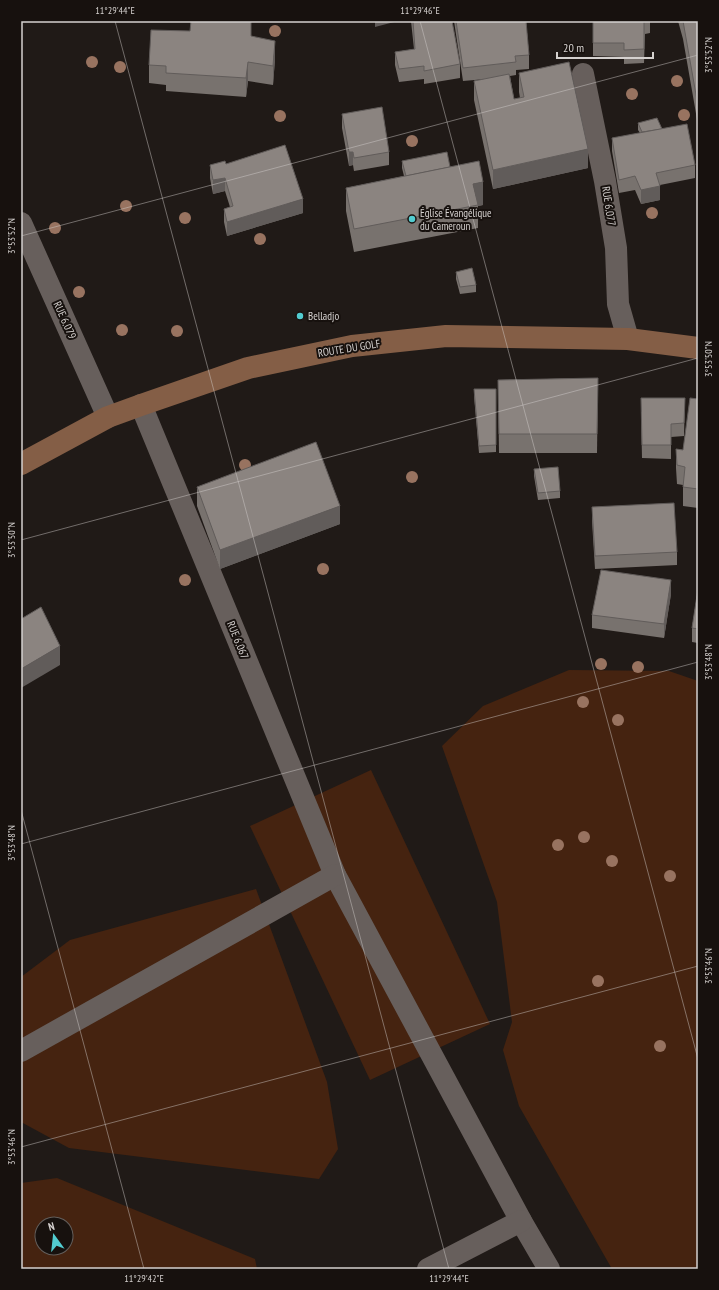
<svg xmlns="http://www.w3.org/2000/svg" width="719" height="1290" font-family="'PT Sans Narrow',sans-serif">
<rect width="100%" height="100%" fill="#201a17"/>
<g fill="#452310" fill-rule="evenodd">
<polygon points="569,670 669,671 698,681 698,1269 612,1269 519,1106 503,1050 512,1022 497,902 442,746 483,706"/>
<polygon points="371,770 490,1024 370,1080 250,826"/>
<polygon points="256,889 327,1082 338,1149 319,1179 69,1148 21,1122 21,977 70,940"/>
<path d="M57,1178L255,1259L257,1269H21V1183ZM42,1224H66V1248H42Z"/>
</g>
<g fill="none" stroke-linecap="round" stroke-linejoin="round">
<g stroke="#675f5c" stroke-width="22">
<polyline points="583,74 605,181 616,248 618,304 628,339"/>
<polyline points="21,223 108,417"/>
<polyline points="141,405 335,875 521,1221 549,1269"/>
<polyline points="21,1051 335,875"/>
<polyline points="428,1269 521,1221"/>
</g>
<polyline stroke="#845e46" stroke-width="22" points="21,464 108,417 141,405 248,368 352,346 446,336 628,339 698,348"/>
</g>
<g fill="#987360">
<circle cx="275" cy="31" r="6"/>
<circle cx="92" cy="62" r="6"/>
<circle cx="120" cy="67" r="6"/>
<circle cx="677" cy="81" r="6"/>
<circle cx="632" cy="94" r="6"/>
<circle cx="684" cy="115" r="6"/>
<circle cx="280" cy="116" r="6"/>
<circle cx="412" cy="141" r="6"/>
<circle cx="126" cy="206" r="6"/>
<circle cx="652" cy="213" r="6"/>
<circle cx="185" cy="218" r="6"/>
<circle cx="55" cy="228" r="6"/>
<circle cx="260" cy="239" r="6"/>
<circle cx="79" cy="292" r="6"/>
<circle cx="122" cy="330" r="6"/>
<circle cx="177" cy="331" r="6"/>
<circle cx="245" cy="465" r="6"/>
<circle cx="412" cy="477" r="6"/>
<circle cx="323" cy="569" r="6"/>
<circle cx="185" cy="580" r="6"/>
<circle cx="601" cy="664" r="6"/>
<circle cx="638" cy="667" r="6"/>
<circle cx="583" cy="702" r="6"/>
<circle cx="618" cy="720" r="6"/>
<circle cx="584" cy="837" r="6"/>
<circle cx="558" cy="845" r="6"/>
<circle cx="612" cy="861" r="6"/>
<circle cx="670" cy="876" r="6"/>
<circle cx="598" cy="981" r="6"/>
<circle cx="660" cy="1046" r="6"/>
</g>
<g fill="#78726e">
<polygon points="411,21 452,21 460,64 460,78 424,84 424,79 399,82 395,65 395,52 414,49"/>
<polygon points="454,21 526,21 529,55 529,69 516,70 516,75 510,76 514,99 520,98 519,92 519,73 588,168 493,189 474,100 474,81 486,79 463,81"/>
<polygon points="593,21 650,21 650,33 645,34 644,63 624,64 624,57 593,56"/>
<polygon points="678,21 698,21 698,125 683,39"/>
<polygon points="252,36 275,59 273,85 248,81 246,97 166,91 166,85 149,83 149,65"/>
<polygon points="342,114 389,152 389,165 354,171 353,165 349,166 342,128"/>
<polygon points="638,123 662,129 695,165 695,178 660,185 660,200 641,204 635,190 619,193 612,151 612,138 640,133 638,130"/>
<polygon points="402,161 450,167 483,205 478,206 478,228 354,252 346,211 346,188 404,176 402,168"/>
<polygon points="226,164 303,213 227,236 224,222 224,209 230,207 225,191 213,194 210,178 210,165"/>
<polygon points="456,272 476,285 476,292 460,294 456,279"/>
<polygon points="598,378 597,453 499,453 498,380"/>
<polygon points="474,389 496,389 496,452 479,453 474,396"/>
<polygon points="685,398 684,436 671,437 671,459 642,458 641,412"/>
<polygon points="698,399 698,508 683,506 683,485 677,484 676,468 676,449 683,450"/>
<polygon points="534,469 560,491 560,498 538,500 534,476"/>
<polygon points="197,487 340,524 220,569 197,506"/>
<polygon points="592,507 677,552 677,565 595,569 592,521"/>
<polygon points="698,589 698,643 692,642 692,628"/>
<polygon points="671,594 664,638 592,628 592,615"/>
</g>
<g fill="#615c5a">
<polygon points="375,21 398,21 375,27"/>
<polygon points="275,41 275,59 273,85 273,66"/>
<polygon points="248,62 248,81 246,97 246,78"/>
<polygon points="588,149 588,168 493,189 493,170"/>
<polygon points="349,152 353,152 353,165 349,166"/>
<polygon points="225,178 225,191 213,194 213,180"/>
<polygon points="483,182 483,205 478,206 473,184"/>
<polygon points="660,186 660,200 641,204 641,190"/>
<polygon points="303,199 303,213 227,236 227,222"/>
<polygon points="340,506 340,524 220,569 220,550"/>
<polygon points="671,580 671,594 664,638 664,624"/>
<polygon points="60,646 60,665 21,688 21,669"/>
</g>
<g fill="#8b8480" stroke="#615c5a">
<polygon points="191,21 251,21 251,36 275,41 273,66 248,62 246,78 166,73 166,66 149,65 151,30 190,31"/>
<polygon points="413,21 452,21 460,64 424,71 424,66 399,69 395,52 415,49"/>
<polygon points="456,21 526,21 529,55 515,56 516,62 463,68"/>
<polygon points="593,21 644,21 644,49 624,50 624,43 593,43"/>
<polygon points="683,21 698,21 698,106"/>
<polygon points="569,62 588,149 493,170 474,81 509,74 514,99 524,97 519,73"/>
<polygon points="382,107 389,152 354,158 353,152 349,152 342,114"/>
<polygon points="657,118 662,129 642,132 638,123"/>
<polygon points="687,124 695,165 656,173 660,186 641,190 635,176 619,180 612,138"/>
<polygon points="285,145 303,199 227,222 224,209 233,206 225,178 213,180 210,165 225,161 226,164"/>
<polygon points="447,152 450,167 406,176 402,161"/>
<polygon points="479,161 483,182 473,184 478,205 354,229 346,188"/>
<polygon points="472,268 476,285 460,287 456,272"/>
<polygon points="598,378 597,434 499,434 498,380"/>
<polygon points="474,389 496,389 496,445 479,446"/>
<polygon points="641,398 685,398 684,423 671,424 671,445 642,445"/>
<polygon points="690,398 698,399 698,489 683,487 685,467 677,465 676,449 683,450"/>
<polygon points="316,442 340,506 220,550 197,487"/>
<polygon points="558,467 560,491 538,493 534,469"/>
<polygon points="674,503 677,552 595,556 592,507"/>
<polygon points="601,570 671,580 664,624 592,615"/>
<polygon points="698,589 698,629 692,628"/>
<polygon points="41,607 60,646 21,669 21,619"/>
</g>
<path fill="none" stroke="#d5d1cf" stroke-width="1" stroke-opacity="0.45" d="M115,21L449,1269M420,21L698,1059M21,236L698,55M21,540L698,358M21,810L144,1269M21,844L698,662M21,1147L698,966"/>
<g fill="#52ccd0" stroke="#17110e" stroke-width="1.5">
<circle cx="412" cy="219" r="4"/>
<circle cx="300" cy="316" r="4"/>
</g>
<g text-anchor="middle" stroke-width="4" stroke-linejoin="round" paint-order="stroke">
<g font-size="11" fill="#d5d1cf" stroke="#17110e">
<text transform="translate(609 206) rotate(81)" y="4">RUE 6.077</text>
<text transform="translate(65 320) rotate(66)" y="4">RUE 6.079</text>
<text transform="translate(349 348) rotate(-9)" y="4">ROUTE DU GOLF</text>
<text transform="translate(238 640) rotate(68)" y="4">RUE 6.067</text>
</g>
<g font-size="11" fill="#d5d1cf" stroke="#17110e" text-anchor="start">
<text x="420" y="217">Église Évangélique<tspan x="420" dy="13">du Cameroun</tspan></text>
<text x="308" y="320">Belladjo</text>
</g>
</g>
<rect width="719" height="1290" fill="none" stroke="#17110e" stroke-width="44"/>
<g transform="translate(54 1236) rotate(345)"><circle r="19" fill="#17110e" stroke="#635e5b"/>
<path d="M0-3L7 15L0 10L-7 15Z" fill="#52ccd0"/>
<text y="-6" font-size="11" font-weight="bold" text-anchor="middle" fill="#d5d1cf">N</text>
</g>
<path d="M557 52v6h96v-6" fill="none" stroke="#d5d1cf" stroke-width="2"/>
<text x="563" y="52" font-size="12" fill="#d5d1cf" stroke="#17110e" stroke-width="3" paint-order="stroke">20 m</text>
<rect x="22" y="22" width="675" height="1246" fill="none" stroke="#d5d1cf" stroke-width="1.5"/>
<g font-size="10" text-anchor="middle" fill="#d5d1cf">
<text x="115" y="14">11°29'44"E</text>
<text x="420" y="14">11°29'46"E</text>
<text transform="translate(708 55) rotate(-90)" y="4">3°53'52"N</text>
<text transform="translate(11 236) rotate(-90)" y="4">3°53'52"N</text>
<text transform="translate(708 359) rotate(-90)" y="4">3°53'50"N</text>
<text transform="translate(11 540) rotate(-90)" y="4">3°53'50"N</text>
<text transform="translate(708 662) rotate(-90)" y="4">3°53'48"N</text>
<text transform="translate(11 843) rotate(-90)" y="4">3°53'48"N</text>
<text transform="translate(708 966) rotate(-90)" y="4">3°53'46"N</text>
<text transform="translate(11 1147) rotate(-90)" y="4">3°53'46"N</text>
<text x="144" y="1282">11°29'42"E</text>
<text x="449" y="1282">11°29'44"E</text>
</g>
</svg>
